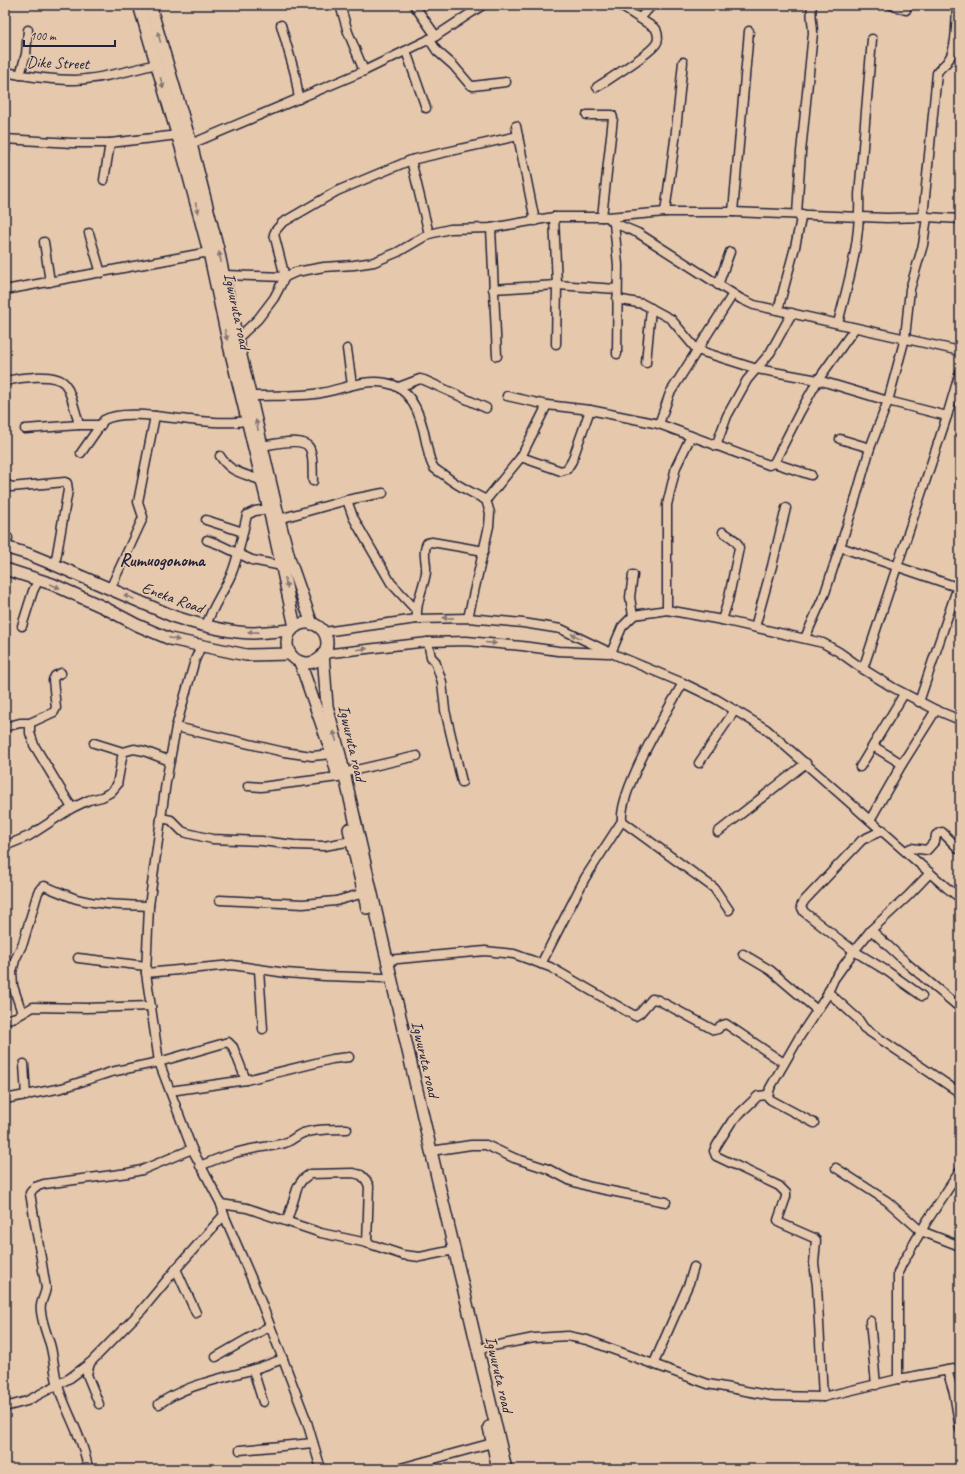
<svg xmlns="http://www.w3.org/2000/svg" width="965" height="1474" font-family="Caveat,sans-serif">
<rect width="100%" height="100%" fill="#e6c9ad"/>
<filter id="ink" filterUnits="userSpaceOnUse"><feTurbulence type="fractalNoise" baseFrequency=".025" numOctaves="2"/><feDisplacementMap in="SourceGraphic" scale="8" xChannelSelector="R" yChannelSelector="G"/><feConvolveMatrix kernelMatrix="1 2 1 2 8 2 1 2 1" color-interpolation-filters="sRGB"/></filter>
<g filter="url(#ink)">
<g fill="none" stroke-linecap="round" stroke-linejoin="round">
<g stroke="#22223b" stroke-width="11">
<g id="minor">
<polyline points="340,5 348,32 364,71"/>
<polyline points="414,5 436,36"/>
<polyline points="891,5 906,10"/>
<polyline points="640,18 652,5"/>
<polyline points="281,25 295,74 299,99"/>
<polyline points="429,39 437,51 453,65 470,85 473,86 506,82"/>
<polyline points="406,51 426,108"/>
<path d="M5,72C26,76 55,80 75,80C102,79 131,70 157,64"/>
<polyline points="20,75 26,54 28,30"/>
<path d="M597,87C609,79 650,54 656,44C659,40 658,34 656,29L619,5"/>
<polyline points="587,115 612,115 613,118 602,217"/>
<polyline points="516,126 535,221"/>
<polyline points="5,139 72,143 110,143 178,135"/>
<polyline points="191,144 364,71 436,36 483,5"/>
<polyline points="5,152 6,139"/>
<polyline points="411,160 429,234"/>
<polyline points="104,180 110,143"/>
<polyline points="665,212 675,140 683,62"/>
<polyline points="733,212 749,31"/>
<path d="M797,214L801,152L813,33C813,23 810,15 812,5"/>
<polyline points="554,217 557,285 556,344"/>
<polyline points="608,217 614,223 638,233 741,299 754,305 960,351"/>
<path d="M923,217L937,73C940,67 946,65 949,59C957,47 956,20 957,5"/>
<polyline points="614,223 618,265 617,354"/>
<polyline points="491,228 497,356"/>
<polyline points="89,233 101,273"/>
<polyline points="44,242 50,282"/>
<polyline points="224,275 285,277 274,234 276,230 282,223 337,191 411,160 518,136"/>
<polyline points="718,285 730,252"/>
<polyline points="493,289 557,285 617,289"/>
<polyline points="5,290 209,252"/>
<polyline points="617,299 643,304 671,319 697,350 757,369 818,380 888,401 947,416"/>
<polyline points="778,310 795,247 802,214"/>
<path d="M838,323C849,280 861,240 859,195L872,39"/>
<polyline points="237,339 258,319 274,298 285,277 296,272 324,267 354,265 374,262 398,252 429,234 450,229 491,228 554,217 608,217 665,212 733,212 887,218 927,217 960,219"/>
<polyline points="347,349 352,385"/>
<polyline points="646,363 651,308"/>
<path d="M5,381C18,378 55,372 65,384C70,390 77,416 79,425H101"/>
<polyline points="399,387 420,379 424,380 486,408"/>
<path d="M251,396C274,395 298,397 321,393C343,389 363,379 386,383C413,387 422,420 426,442C428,450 429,461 434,468C437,471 441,473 444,475C457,486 471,492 486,500"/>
<polyline points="507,396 547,405 590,410 659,424 769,465 774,463 800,412 818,380 855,328"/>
<polyline points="659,424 670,393 733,294"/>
<polyline points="25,429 79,425"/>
<polyline points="840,439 870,448"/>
<path d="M262,446C274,444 305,436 310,449C314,458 312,472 313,481"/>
<polyline points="716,446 727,416 747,380 770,353 792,313"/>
<path d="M81,453L104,420C122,409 169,418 190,420C208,422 228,424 246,421"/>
<path d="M220,456C231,474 245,473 262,481"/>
<polyline points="521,457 561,471 567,469 572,461 590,410"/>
<polyline points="774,463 811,475"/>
<polyline points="5,483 11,487 65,482 67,483 68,490 55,565"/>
<polyline points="347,500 353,517 362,533 391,583 416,610"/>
<polyline points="279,519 347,500 383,493"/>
<polyline points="206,520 243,532"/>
<polyline points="207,540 218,544 252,560 282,566"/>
<polyline points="6,547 8,538"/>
<polyline points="840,547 960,588"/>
<polyline points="633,575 630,597 633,616"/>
<polyline points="110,589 142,520 143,517 138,502 155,416"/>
<polyline points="667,610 667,505 676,467 691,436"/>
<polyline points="468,618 489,526 490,513 486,500 521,457 547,405"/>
<path d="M417,619C415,602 424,588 426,572C427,562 422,552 427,543L432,542L484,551"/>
<path d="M722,620L728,601L739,548C738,540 729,536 723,532"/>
<polyline points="22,626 33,591 39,579"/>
<path d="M206,626C212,607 223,593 231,575C239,556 242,535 247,515L255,511L268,509"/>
<polyline points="755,627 772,566 786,508"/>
<polyline points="324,632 417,619 468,618 523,623 561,629 611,653 683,683 716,699 766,729 947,888 960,898"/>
<polyline points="805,638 825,593 854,504 870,448 888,401 905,338 910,289 923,245 927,217"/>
<polyline points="428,642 431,657 435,661 442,682 445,710 462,782"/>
<polyline points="201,646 195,660 176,727 166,782 149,906 146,973 159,1062 192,1149 221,1204 224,1215 256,1289 307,1422 321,1469"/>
<polyline points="611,653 622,627 634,615 667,610 722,620 823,643 839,652 863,669 892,687 936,710 960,720"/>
<polyline points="323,654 428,642 466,641 522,646 558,651 608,653"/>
<polyline points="863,669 947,416 960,372"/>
<path d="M683,683C667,711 619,790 622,821L714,888L729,910"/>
<polyline points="919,702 960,580"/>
<polyline points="30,723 30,733 34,745 72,808"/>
<polyline points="5,727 20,723 30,723 54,712 56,708 53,680 55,676 61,673"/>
<polyline points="176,727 284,752 312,756 332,754"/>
<polyline points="94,743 123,752 134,749 144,751 170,761"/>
<polyline points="873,746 902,764"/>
<polyline points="699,763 735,710"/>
<polyline points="860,767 904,694"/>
<polyline points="343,773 417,756"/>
<polyline points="248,786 261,787 338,777"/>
<polyline points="161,818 171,820 182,831 187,833 212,839 262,841 294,845 324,846 352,841"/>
<polyline points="870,820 902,764 936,710"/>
<polyline points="883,830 862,840 805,900 801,906 804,912 854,951 887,971 922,996"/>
<polyline points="718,832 806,763"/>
<polyline points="5,846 29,836 72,808 89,800 102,797 111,792 117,785 123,752"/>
<polyline points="906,851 911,848 927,850 935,841 936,835 942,832 959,849"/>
<polyline points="220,900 303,904 336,901 364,893"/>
<polyline points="871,930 910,966 960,1008"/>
<polyline points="743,954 770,970 817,1010"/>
<polyline points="78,958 146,966"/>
<polyline points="387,960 485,951 514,954 550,967 635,1016 640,1013 652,999 658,1000 714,1030 718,1029 720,1026 726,1024 784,1063"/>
<polyline points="541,964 585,878 622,821"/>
<polyline points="259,970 263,1029"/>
<polyline points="146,973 232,965 286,973 325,976 384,978"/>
<polyline points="828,992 858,1019 864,1028 960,1093"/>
<path d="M22,1013L13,986L12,972L15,960L23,943L38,892L42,887L44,886C55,890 65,895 77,899C100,905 124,905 149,906"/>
<polyline points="5,1020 16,1017 33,1007 86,1008 151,1006"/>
<polyline points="24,1064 26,1096"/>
<polyline points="170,1091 246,1080 332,1059 349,1057"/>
<polyline points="767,1095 758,1096 732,1121 717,1145 714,1151 716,1156 779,1186 786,1193 786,1197 778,1220 780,1223 814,1238 816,1240 814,1263 817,1286 823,1397"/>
<polyline points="5,1099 62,1088 111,1072 159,1062 228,1042 233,1047 246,1080"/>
<polyline points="814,1123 771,1100 768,1097 770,1088 800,1036 826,997 834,979 854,951 871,930 908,896 930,873"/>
<polyline points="431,1151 471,1145 486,1145 514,1158 548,1169 571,1181 591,1187 666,1202"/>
<path d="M200,1166C212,1161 223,1156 235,1153C251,1148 266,1147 281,1144C290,1143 295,1136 303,1133C317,1129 332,1129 347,1129"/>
<polyline points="836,1168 887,1201 921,1231 960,1246"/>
<polyline points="221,1204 247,1208 321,1233 367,1243 403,1255 420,1257 449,1251"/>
<polyline points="287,1221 298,1186 303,1179 310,1174 353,1173 361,1175 366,1180 369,1186 367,1243"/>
<polyline points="176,1269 196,1313"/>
<polyline points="870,1321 876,1385"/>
<polyline points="478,1349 534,1338 568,1336 587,1340 708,1384 772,1396 823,1397 898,1379 960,1368"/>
<polyline points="216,1357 270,1326"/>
<polyline points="90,1363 87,1374 88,1377 99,1404"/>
<polyline points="654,1363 689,1283 694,1267"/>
<polyline points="253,1370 263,1402"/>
<polyline points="947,1370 954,1393 960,1429"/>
<polyline points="898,1379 898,1273 902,1264 927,1221 960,1171"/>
<path d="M159,1404C185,1385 220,1379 251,1370C262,1367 272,1363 283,1359"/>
<polyline points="5,1407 27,1401 70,1378 90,1363 142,1310 176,1269 224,1215"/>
<polyline points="240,1450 313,1443"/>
<polyline points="428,1461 430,1469"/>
<path d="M88,1469C84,1440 67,1414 58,1386C54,1372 54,1358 50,1344C47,1335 39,1314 41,1305C42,1299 45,1295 46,1288L30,1193L35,1187L44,1184L128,1173L142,1170L192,1149"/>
<polyline points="397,1469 496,1442"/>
</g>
</g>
<g stroke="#22223b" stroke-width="14">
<g id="major">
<polyline points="139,5 181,147 209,252 228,341 272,522 295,627"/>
<polyline points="150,5 191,144 218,249 237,339 279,519 290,561 312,624"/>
<path d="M5,547L28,554L55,565L175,617C200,625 228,633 254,633C267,632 279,631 292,630"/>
<polyline points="5,569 52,584 103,607 137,625 170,639 246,655 290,654"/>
<circle cx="307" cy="643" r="20"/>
<polyline points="323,654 327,706 340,755 431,1151 506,1469"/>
<polyline points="300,662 332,754 337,773"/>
<polyline points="349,829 367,908"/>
<polyline points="489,1427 498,1469"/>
</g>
</g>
<use href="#minor" stroke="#e6c9ad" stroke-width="8"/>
<use href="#major" stroke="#e6c9ad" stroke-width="11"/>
</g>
<defs><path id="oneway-solid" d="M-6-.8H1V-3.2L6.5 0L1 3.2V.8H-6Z"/></defs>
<g fill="#847674">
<use href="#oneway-solid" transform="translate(159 37) rotate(-106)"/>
<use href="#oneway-solid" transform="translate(162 83) rotate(73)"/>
<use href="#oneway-solid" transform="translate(197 208) rotate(75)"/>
<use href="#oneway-solid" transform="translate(220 257) rotate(-102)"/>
<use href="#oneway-solid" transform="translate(226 335) rotate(78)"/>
<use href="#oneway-solid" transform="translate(257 425) rotate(-103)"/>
<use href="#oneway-solid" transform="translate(286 583) rotate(78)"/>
<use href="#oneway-solid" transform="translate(55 586) rotate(23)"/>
<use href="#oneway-solid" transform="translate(129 597) rotate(-157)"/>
<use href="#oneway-solid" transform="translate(448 618) rotate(179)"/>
<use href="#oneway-solid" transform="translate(253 632) rotate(-179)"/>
<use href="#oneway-solid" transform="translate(576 636) rotate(-154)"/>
<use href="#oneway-solid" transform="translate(174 639) rotate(14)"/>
<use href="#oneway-solid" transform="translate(491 643) rotate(5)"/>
<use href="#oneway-solid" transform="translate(362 649) rotate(-7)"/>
<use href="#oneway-solid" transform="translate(335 736) rotate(-105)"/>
</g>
</g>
<g text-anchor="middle" stroke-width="3.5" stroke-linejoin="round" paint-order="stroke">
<g font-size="16" fill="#22223b" stroke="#e6c9ad">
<text transform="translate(58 62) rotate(2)" y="6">Dike Street</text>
<text transform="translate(238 311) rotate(78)" y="6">Igwuruta road</text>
<text transform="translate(173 597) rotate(20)" y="6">Eneka Road</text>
<text transform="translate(353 743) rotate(77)" y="6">Igwuruta road</text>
<text transform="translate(426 1059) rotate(77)" y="6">Igwuruta road</text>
<text transform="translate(500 1374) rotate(77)" y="6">Igwuruta road</text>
</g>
<g font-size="18" font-weight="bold" fill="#22223b" stroke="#e6c9ad">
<text x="162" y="566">Rumuogonoma</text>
</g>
</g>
<rect width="965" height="1474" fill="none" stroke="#e6c9ad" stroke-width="20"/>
<rect x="10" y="10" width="945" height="1454" fill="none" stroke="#22223b" stroke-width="1.5" filter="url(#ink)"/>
<path d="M24 40v6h91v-6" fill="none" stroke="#22223b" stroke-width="2"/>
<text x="30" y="40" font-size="12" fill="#22223b" stroke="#e6c9ad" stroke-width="3" paint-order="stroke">100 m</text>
</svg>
